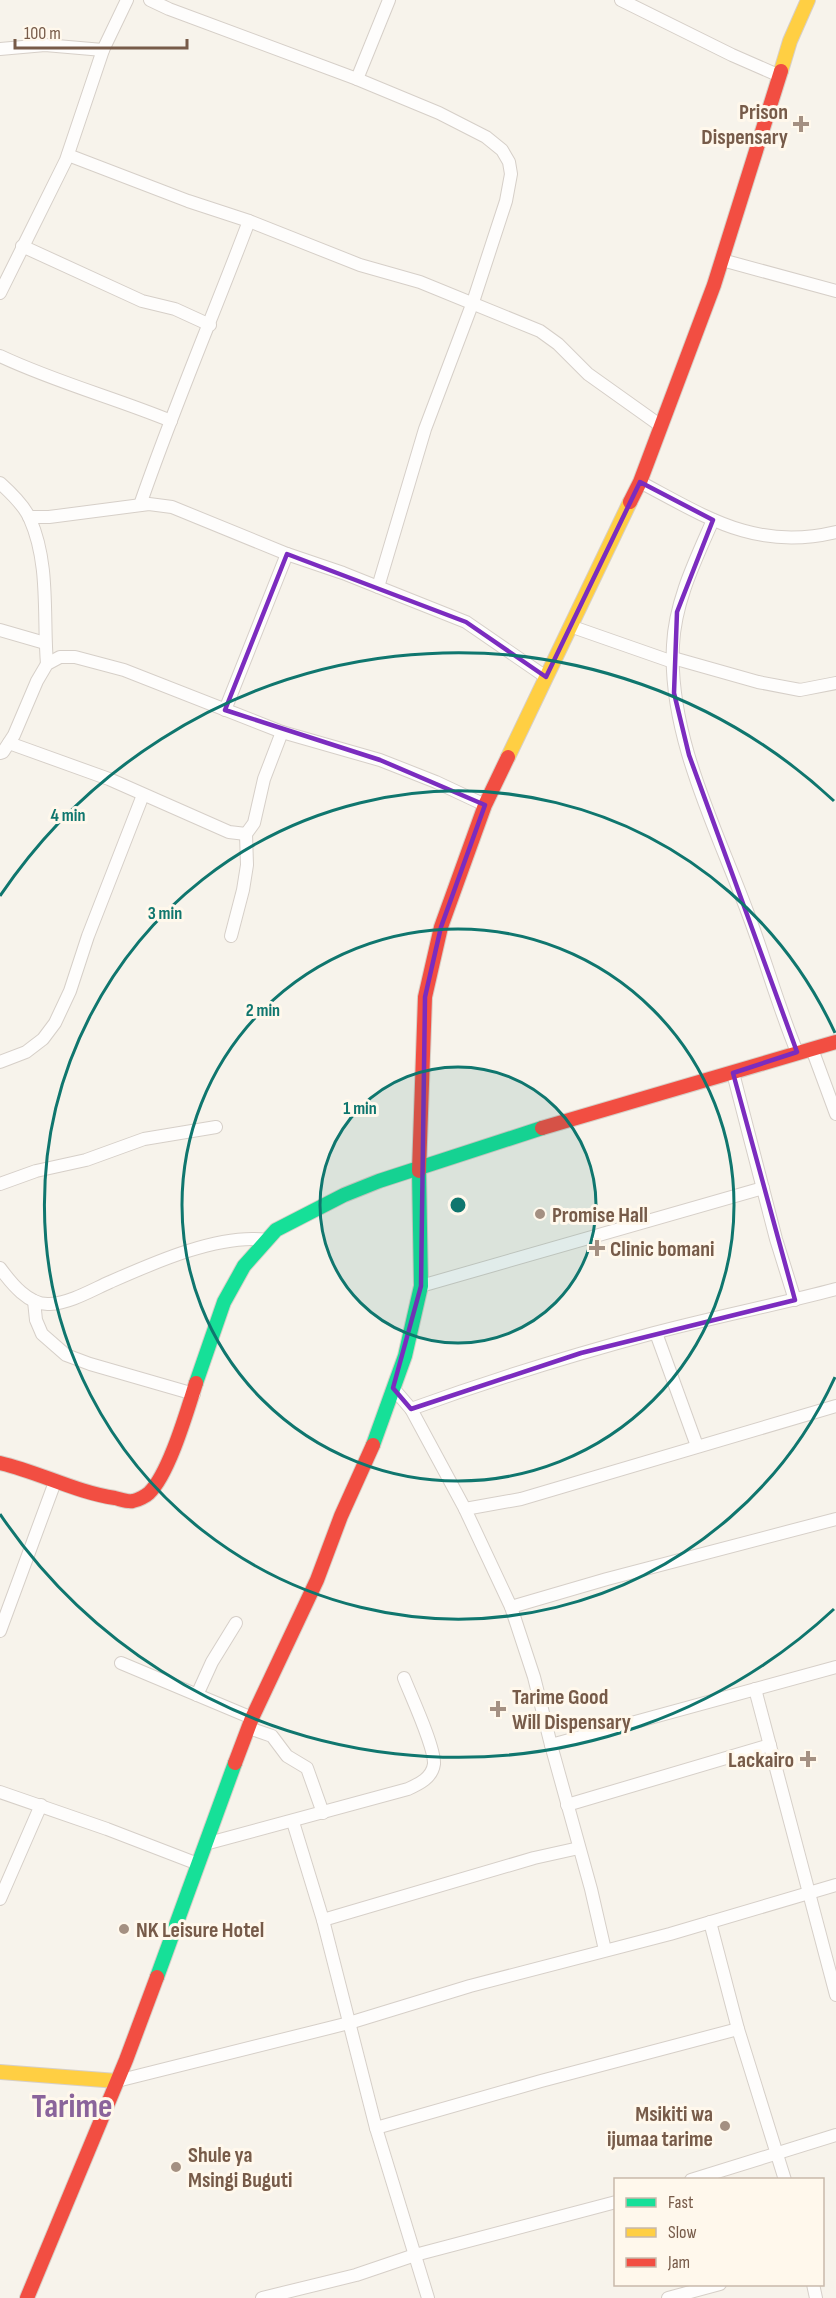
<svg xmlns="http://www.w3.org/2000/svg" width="836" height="2298" font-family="'Sofia Sans Condensed',sans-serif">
<rect width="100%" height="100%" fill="#f7f3eb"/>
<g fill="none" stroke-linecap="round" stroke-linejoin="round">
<g stroke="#d6cfc8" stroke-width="14">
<g id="street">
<polyline points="150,0 169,9 357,79 439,113 486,137 502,150 509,162 511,174 506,201 473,302 425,429 378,587"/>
<polyline points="621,0 732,55 780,76"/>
<polyline points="0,49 45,45 103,50"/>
<polyline points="357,79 389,0"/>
<polyline points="68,155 188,201 249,221 360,265 420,282 540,331 558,344 588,374 661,426"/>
<polyline points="22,246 142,301 175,309 210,325"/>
<polyline points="722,260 836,291"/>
<polyline points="0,293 66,160 103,50 127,0"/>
<path d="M0,356C55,382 115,398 171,421"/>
<path d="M640,482C708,518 756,551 836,532"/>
<path d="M0,483C10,492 25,507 30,519C50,564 43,617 47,664"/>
<path d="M140,505C173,409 213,316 249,221"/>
<polyline points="29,517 49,517 149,504 172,507 287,554 343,573 466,622 546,677"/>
<path d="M713,520C696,559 675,601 673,645C668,735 716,828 747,911C765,958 778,1006 797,1052"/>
<polyline points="570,626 673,662"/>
<polyline points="0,630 45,643"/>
<polyline points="673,658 758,682 800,690 836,683"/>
<polyline points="225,710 287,554"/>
<polyline points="9,743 109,779 229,832 246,834 254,823 264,779 282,732"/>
<polyline points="0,753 3,752 14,735 37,681 47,664 60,657 75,657 124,670 282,732 380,760 436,782 485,805"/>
<polyline points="231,936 243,890 247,865 246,834"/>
<polyline points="812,1049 836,1114"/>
<polyline points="0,1062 26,1052 43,1039 55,1023 70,991 88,936 143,795"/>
<polyline points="733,1073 776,1239 795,1300"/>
<polyline points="0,1184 36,1171 86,1160 144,1139 216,1127"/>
<path d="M0,1268C11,1283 29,1306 50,1304C70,1303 92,1290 110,1282C153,1263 220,1233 267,1240"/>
<polyline points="421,1286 763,1188"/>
<polyline points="34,1301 36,1320 42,1334 66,1355 90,1364 194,1394"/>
<polyline points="656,1333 697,1446"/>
<polyline points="393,1388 411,1409 465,1509 511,1607 534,1677 551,1745 591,1889 605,1950"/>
<path d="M411,1409C491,1380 572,1355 654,1333C714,1317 776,1305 836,1289"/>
<polyline points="465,1509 521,1499 836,1406"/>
<polyline points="511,1607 607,1579 836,1519"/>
<polyline points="0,1631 55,1482"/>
<polyline points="121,1663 252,1718"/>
<polyline points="755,1689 836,1995"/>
<polyline points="197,1695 212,1662 236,1623"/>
<polyline points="249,1728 272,1736 287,1756 307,1768 323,1813"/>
<polyline points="551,1745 836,1667"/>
<polyline points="0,1792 107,1829 198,1864"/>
<polyline points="567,1805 770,1745"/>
<polyline points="293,1822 323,1920 376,2128 428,2298"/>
<path d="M205,1844L408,1789C419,1784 432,1778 434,1764C435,1747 411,1696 404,1678"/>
<polyline points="0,1899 41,1805"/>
<polyline points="323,1920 534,1858 579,1848"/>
<polyline points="710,1922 738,2029 785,2180"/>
<polyline points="117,2081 349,2023 470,1986 670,1934 836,1885"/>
<polyline points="376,2128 541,2081 738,2029"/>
<polyline points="691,2180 836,2135"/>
<polyline points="813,2284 816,2298"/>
<polyline points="262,2298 356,2275 415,2255 616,2202"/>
<polyline points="668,2298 720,2284"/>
</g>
</g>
<g stroke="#d7cfc7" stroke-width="16">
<g id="fast">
<polyline points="196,1383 224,1302 244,1266 276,1230 344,1195 379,1181 542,1128"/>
<polyline points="373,1445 405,1356 421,1286 419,1171"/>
<polyline points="157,1977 235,1763"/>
</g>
</g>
<g stroke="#d7cfc7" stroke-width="16">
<g id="slow">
<polyline points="781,71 790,41 808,0"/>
<polyline points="508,757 630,502"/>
<polyline points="0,2072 117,2081"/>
</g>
</g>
<g stroke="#d7cfc7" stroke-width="16">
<g id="jam">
<polyline points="630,502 640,482 714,285 781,71"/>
<polyline points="542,1128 836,1042"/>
<polyline points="419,1171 425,997 441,927 485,805 508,757"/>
<path d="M0,1463C39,1472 75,1492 115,1498C120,1499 127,1502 133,1501C138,1500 146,1496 149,1493C169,1474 187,1411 196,1383"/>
<polyline points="235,1763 252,1718 317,1580 341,1516 373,1445"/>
<polyline points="27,2298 126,2060 157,1977"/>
</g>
</g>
<use href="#street" stroke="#fefdfc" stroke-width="12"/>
<use href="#fast" stroke="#16e098" stroke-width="14"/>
<use href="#slow" stroke="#ffcf43" stroke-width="14"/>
<use href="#jam" stroke="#f24e42" stroke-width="14"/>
</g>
<path fill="none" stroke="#7b2cbf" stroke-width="4.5" stroke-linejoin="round" d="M640,482L713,520L677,612L674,693L689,755L797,1052L733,1073L795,1300L581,1353L411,1409L393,1388L421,1286L425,997L441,927L485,805L380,760L225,710L287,554L466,622L546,677Z"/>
<circle cx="458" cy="1205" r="138" fill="#0f766e" fill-opacity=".12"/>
<g fill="none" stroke="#0f766e" stroke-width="3">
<circle cx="458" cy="1205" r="138"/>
<circle cx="458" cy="1205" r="276"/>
<path d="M835 1377A414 414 0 1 1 835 1033"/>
<path d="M834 1609A552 552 0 0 1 0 1514M0 896A552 552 0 0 1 834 801"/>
</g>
<g fill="#a49082" stroke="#fff8ec" stroke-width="2">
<path d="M798 115h6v6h6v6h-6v6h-6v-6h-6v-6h6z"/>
<circle cx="540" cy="1214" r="6"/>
<path d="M594 1239h6v6h6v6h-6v6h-6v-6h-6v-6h6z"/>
<path d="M495 1700h6v6h6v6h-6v6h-6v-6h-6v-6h6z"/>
<path d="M805 1750h6v6h6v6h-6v6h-6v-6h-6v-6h6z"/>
<circle cx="124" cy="1929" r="6"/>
<circle cx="725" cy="2126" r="6"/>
<circle cx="176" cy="2167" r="6"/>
</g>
<g text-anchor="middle" stroke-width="6" stroke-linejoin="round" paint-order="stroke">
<g font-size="22" font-weight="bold" fill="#775b49" stroke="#fff8ec" text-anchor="start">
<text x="788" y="119" text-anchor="end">Prison<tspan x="788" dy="25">Dispensary</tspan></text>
<text x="552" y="1222">Promise Hall</text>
<text x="610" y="1256">Clinic bomani</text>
<text x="512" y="1704">Tarime Good<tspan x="512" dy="25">Will Dispensary</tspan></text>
<text x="794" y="1767" text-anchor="end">Lackairo</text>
<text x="136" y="1937">NK Leisure Hotel</text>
<text x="713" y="2121" text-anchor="end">Msikiti wa<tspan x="713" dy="25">ijumaa tarime</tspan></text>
<text x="188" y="2162">Shule ya<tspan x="188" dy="25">Msingi Buguti</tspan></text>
</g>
<g font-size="34" font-weight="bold" fill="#8a649b" stroke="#fff8ec">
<text x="72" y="2117">Tarime</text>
</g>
</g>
<circle cx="458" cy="1205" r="9" fill="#0f766e" stroke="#fff8ec" stroke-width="3"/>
<g font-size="18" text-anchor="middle" font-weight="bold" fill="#0f766e" stroke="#fff8ec" stroke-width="6" stroke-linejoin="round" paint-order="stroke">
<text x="68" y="821">4 min</text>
<text x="165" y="919">3 min</text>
<text x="263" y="1016">2 min</text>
<text x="360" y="1114">1 min</text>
</g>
<rect x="614" y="2178" width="210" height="108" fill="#fff8ec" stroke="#c9b9ab" stroke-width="1.5"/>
<rect x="626" y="2198" width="30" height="9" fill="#16e098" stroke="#c9b9ab" stroke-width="1.5"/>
<text x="668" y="2208" font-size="18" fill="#775b49">Fast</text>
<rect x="626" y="2228" width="30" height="9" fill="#ffcf43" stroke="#c9b9ab" stroke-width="1.5"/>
<text x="668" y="2238" font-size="18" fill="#775b49">Slow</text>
<rect x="626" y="2258" width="30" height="9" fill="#f24e42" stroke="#c9b9ab" stroke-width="1.5"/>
<text x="668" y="2268" font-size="18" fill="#775b49">Jam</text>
<path d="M15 39v9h172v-9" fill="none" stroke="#775b49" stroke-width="3"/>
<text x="24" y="39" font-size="18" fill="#775b49" stroke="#fff8ec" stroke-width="4.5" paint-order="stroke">100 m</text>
</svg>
